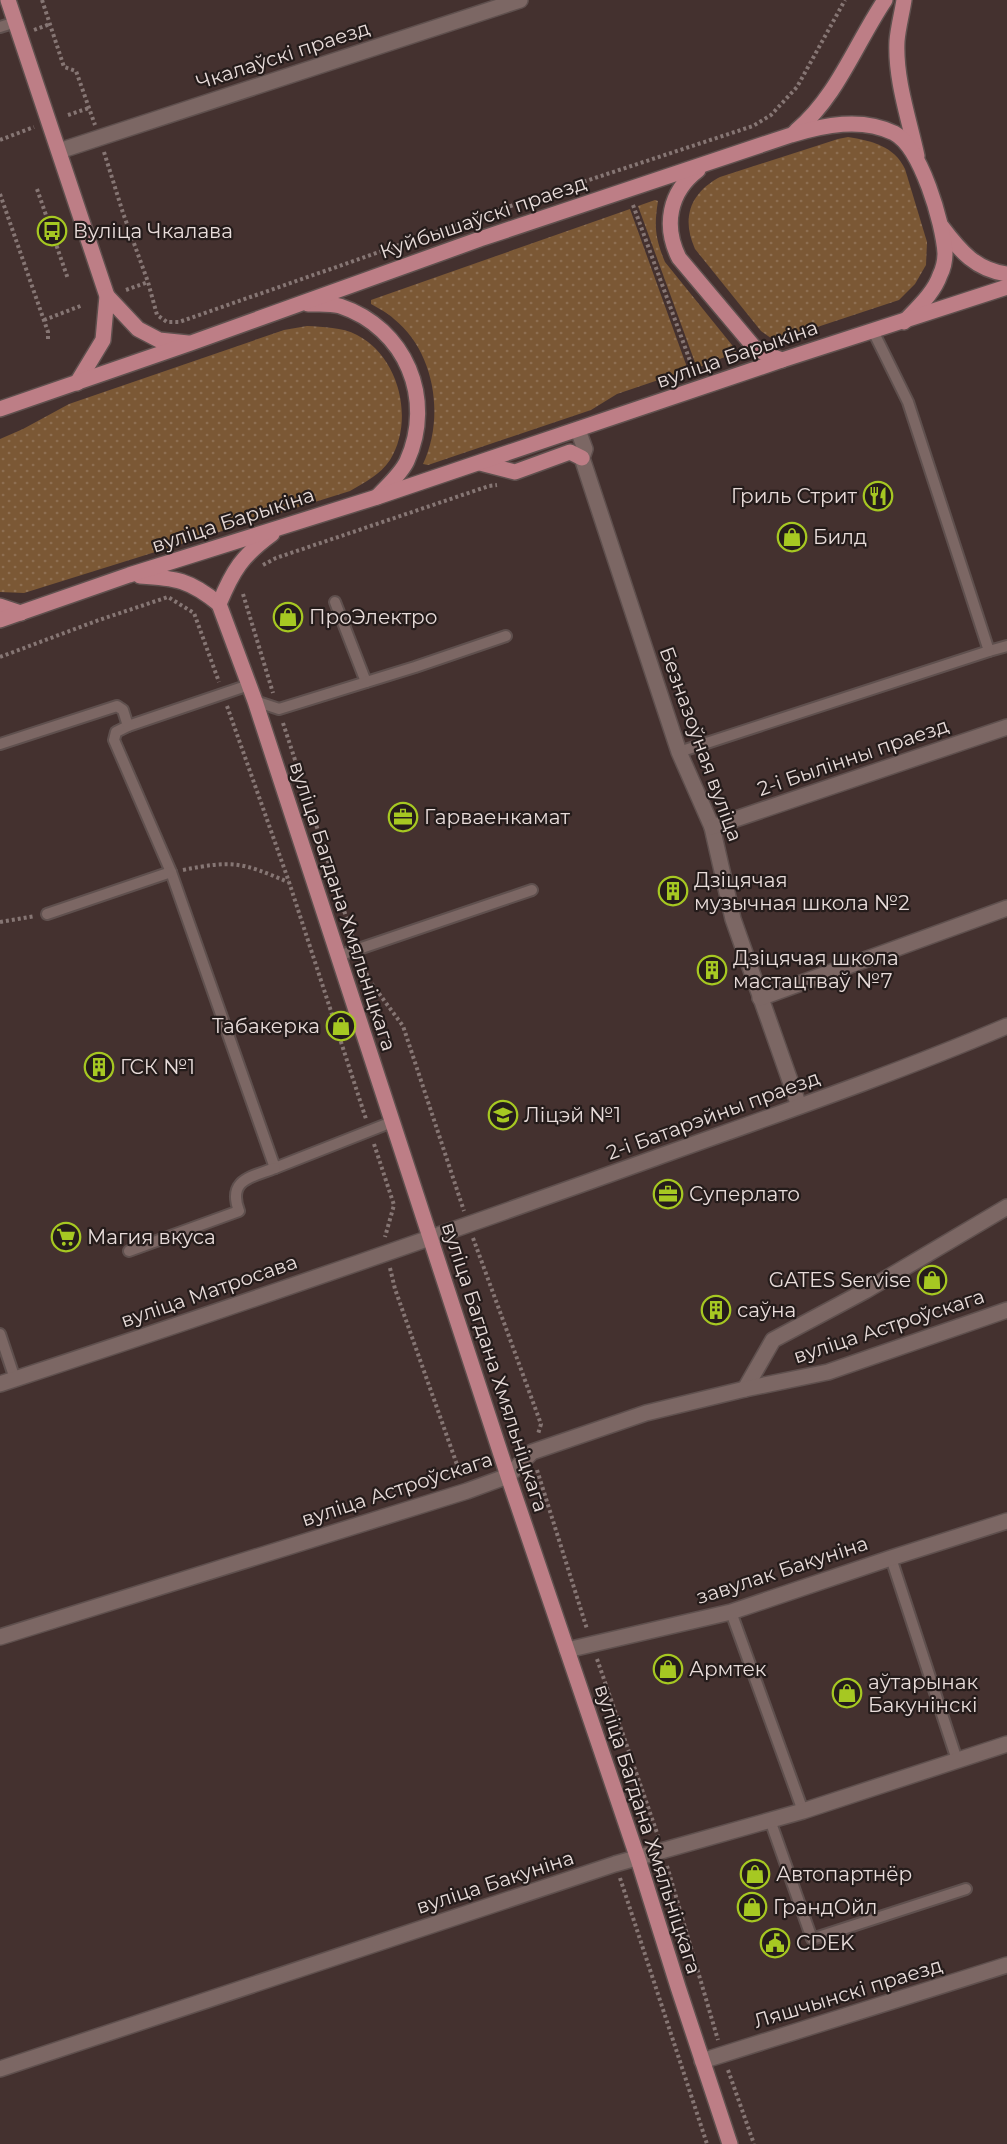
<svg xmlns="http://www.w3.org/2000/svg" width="1007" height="2144" font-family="Montserrat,sans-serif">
<defs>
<pattern id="green-dots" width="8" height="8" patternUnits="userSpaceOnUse" patternTransform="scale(1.5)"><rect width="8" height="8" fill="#7b5835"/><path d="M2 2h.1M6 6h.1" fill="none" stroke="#8e6f52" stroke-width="1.8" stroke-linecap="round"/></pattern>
</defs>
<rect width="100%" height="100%" fill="#44312f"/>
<g fill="url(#green-dots)">
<path d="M848,137C872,141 894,146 905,169L927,242L926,265L915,284L899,300L775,341L761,331L695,249C681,218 690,193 720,177L838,139Z"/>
<path d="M655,200L658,201C654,226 655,238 665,262L736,350L735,353L697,368L638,206Z"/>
<path d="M630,209L688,370L617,394L591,410L428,465L423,464C445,417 435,352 394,319C388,313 378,308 371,304V300Z"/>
<path d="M307,326C323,327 342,327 357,335C399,356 415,420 390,460C380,475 365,482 350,491L24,593L0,592V439L23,429L69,404L284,330Z"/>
</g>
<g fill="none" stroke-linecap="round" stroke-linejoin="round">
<g stroke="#5f504e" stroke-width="14">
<g id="service">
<polyline points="0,27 16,22"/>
<polyline points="335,602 366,682"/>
<polyline points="989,651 1007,646"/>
<polyline points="255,701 279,709 415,667 506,636"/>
<polyline points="128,726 116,732 114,740 171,872 275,1168 392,1122"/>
<polyline points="0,744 117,706 123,710 128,726 249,685"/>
<polyline points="679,752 989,651 908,402 873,331"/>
<polyline points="47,914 171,872"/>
<polyline points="338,956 532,890"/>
<path d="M129,1251L239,1211C227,1179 252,1177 275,1168"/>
<polyline points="0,1334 15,1379"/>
<polyline points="891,1558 957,1760"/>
<polyline points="731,1612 803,1811"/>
<polyline points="770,1820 812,1939 966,1889"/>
</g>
</g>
<g stroke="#5f504e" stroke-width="18">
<g id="minor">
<polyline points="59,151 520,0"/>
<polyline points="578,430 585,449 582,458 679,752 712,827 733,919 799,1106"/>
<polyline points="712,827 1007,727"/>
<polyline points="760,998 1007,908"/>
<path d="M0,1384C219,1312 438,1236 655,1158C772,1116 892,1075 1007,1026"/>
<polyline points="745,1389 773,1340 865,1291 1007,1207"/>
<polyline points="0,1637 467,1491 508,1476 532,1452 646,1413 745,1389 828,1372 1007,1310"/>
<polyline points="567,1650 731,1612 891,1558 1007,1521"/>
<polyline points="702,2061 1007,1965"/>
<polyline points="0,2069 615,1864 803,1811 1007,1744"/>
</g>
</g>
<g stroke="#5f504e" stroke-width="18">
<g id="primary">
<polyline points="8,0 107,296 103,340 77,383"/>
<path d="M904,0C902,13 898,28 897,41C895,79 909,119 917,156"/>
<path d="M796,131C837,97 856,43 885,0"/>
<path d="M698,170C669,192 663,226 679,258L754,347L766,354L782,360"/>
<path d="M942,227C960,251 976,270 1007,274"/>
<polyline points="107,296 138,329 159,340 188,343"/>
<path d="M308,304C319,304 331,303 340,306C406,328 435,399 407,461C401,474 387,486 377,497"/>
<path d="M0,409L191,343L480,239L791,135C824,125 861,117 894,133C921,147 943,223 945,253C945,259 943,269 940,275C934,293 917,308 904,322"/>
<polyline points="480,463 515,472 570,452 582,458"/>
<path d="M140,576C176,578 190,580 219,604"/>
<polyline points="219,604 255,701 508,1476 638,1859 678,1987 730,2144"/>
<path d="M219,604C233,570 242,556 272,534"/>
<polyline points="0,606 21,613"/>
<polyline points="0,620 129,575 377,497 782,360 1007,287"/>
</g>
</g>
<g stroke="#867674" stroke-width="4" stroke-dasharray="3 3" stroke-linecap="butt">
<polyline points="42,0 64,67 76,71 95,125"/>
<polyline points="34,30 50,24"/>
<polyline points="68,115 89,108"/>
<polyline points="0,140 34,127"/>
<polyline points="104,152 123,213 148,282 157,315 167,322 179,322 528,200 753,126 771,115 797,87 845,0"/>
<polyline points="37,189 68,279"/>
<polyline points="0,194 48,332 48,340"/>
<polyline points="633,205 693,369"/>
<polyline points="52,231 68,226"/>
<polyline points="126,290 148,282"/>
<polyline points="44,320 83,305"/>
<polyline points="263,565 276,558 489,486 497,485"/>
<polyline points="243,594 273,693"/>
<polyline points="0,657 99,620 168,597 194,613 219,682"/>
<polyline points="227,706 289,882 366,1119"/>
<polyline points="283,723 353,938"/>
<path d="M183,870C233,860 241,862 288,882"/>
<polyline points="0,922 35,916"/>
<polyline points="362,962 369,980 403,1026 464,1211"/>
<polyline points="374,1144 394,1205 385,1237"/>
<polyline points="473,1238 541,1424 538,1434"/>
<polyline points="390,1268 395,1289 461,1476"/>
<polyline points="537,1470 587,1629"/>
<polyline points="597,1659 658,1836"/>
<polyline points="667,1866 718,2040"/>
<polyline points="620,1878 707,2144"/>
<polyline points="728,2070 754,2144"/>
</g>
<use href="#service" stroke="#7c6764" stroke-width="10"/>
<use href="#minor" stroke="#7c6764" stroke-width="15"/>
<use href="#primary" stroke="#bd7e86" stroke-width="15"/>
</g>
<defs>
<g id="bus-ring" transform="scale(1.5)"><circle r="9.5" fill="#251c1b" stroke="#a6c822" stroke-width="1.5"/><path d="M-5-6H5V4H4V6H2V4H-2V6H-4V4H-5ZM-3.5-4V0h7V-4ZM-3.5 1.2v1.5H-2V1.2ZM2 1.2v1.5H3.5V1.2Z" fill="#a6c822"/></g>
<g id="restaurant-ring" transform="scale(1.5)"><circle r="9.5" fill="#251c1b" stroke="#a6c822" stroke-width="1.5"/><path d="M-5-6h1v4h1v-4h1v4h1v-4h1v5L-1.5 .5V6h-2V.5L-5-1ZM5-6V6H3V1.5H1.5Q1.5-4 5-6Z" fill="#a6c822"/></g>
<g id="shop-ring" transform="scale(1.5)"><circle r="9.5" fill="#251c1b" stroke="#a6c822" stroke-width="1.5"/><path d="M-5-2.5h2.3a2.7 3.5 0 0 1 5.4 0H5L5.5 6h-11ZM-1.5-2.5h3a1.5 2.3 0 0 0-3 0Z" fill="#a6c822"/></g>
<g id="office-ring" transform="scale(1.5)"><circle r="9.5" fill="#251c1b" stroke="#a6c822" stroke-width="1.5"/><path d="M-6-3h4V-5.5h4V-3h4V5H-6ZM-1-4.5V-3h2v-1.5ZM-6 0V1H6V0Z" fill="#a6c822"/></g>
<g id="building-ring" transform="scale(1.5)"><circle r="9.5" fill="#251c1b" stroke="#a6c822" stroke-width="1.5"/><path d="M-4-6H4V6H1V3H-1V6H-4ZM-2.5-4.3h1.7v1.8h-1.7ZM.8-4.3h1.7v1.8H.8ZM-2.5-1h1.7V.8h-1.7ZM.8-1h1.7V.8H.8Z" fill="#a6c822"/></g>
<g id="school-ring" transform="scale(1.5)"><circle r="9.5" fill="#251c1b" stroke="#a6c822" stroke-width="1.5"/><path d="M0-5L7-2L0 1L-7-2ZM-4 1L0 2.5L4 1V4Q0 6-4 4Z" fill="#a6c822"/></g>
<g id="supermarket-ring" transform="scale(1.5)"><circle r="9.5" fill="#251c1b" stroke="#a6c822" stroke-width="1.5"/><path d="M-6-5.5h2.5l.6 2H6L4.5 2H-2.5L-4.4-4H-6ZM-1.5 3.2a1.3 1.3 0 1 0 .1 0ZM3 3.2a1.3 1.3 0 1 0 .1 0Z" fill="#a6c822"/></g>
<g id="civic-ring" transform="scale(1.5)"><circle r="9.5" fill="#251c1b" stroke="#a6c822" stroke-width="1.5"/><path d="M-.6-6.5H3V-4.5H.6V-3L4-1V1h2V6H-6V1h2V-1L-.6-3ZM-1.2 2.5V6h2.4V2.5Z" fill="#a6c822"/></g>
</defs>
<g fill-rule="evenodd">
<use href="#bus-ring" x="52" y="231"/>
<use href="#restaurant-ring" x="878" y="496"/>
<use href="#shop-ring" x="792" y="537"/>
<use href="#shop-ring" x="288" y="617"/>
<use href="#office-ring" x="403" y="817"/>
<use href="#building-ring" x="673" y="891"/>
<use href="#building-ring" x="712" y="970"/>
<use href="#shop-ring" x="341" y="1026"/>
<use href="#building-ring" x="99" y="1067"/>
<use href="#school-ring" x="503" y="1115"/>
<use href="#office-ring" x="668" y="1194"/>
<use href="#supermarket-ring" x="66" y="1237"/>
<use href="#shop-ring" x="932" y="1280"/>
<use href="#building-ring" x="716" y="1310"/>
<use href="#shop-ring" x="668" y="1669"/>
<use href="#shop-ring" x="847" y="1693"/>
<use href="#shop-ring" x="755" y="1874"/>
<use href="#shop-ring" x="752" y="1907"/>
<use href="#civic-ring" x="775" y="1943"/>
</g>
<g text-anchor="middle" stroke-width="4.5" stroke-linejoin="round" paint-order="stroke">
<g font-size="20" fill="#e8dcda" stroke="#251c1b">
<text transform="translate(283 55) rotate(-18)" y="7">Чкалаўскі праезд</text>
<text transform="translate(483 217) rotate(-19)" y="7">Куйбышаўскі праезд</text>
<text transform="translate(737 354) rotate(-19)" y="7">вуліца Барыкіна</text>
<text transform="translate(233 520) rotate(-18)" y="7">вуліца Барыкіна</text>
<text transform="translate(701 744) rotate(70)" y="7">Безназоўная вуліца</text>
<text transform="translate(853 757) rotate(-19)" y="7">2-і Былінны праезд</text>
<text transform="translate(343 906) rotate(72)" y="7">вуліца Багдана Хмяльніцкага</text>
<text transform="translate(713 1115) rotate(-20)" y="7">2-і Батарэйны праезд</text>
<text transform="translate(209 1291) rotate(-19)" y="7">вуліца Матросава</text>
<text transform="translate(889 1326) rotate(-18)" y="7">вуліца Астроўскага</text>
<text transform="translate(495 1367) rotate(72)" y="7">вуліца Багдана Хмяльніцкага</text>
<text transform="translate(397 1489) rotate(-18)" y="7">вуліца Астроўскага</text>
<text transform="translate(782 1570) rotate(-18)" y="7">завулак Бакуніна</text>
<text transform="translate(648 1829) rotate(72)" y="7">вуліца Багдана Хмяльніцкага</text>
<text transform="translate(495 1882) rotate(-18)" y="7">вуліца Бакуніна</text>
<text transform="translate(848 1993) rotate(-17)" y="7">Ляшчынскі праезд</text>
</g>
<g font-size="20" fill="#e8dcda" stroke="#251c1b" text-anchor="start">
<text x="73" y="238">Вуліца Чкалава</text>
<text x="857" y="503" text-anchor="end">Гриль Стрит</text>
<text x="813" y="544">Билд</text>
<text x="309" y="624">ПроЭлектро</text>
<text x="424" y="824">Гарваенкамат</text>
<text x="694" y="887">Дзіцячая<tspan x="694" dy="23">музычная школа №2</tspan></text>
<text x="733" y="965">Дзіцячая школа<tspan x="733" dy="23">мастацтваў №7</tspan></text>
<text x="320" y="1033" text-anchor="end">Табакерка</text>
<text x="120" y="1074">ГСК №1</text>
<text x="524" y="1122">Ліцэй №1</text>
<text x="689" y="1201">Суперлато</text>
<text x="87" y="1244">Магия вкуса</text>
<text x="911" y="1287" text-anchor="end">GATES Servise</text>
<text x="737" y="1317">саўна</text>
<text x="689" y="1676">Армтек</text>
<text x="868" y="1689">аўтарынак<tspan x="868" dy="23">Бакунінскі</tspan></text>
<text x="776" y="1881">Автопартнёр</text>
<text x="773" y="1914">ГрандОйл</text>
<text x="796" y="1950">CDEK</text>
</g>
</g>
</svg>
